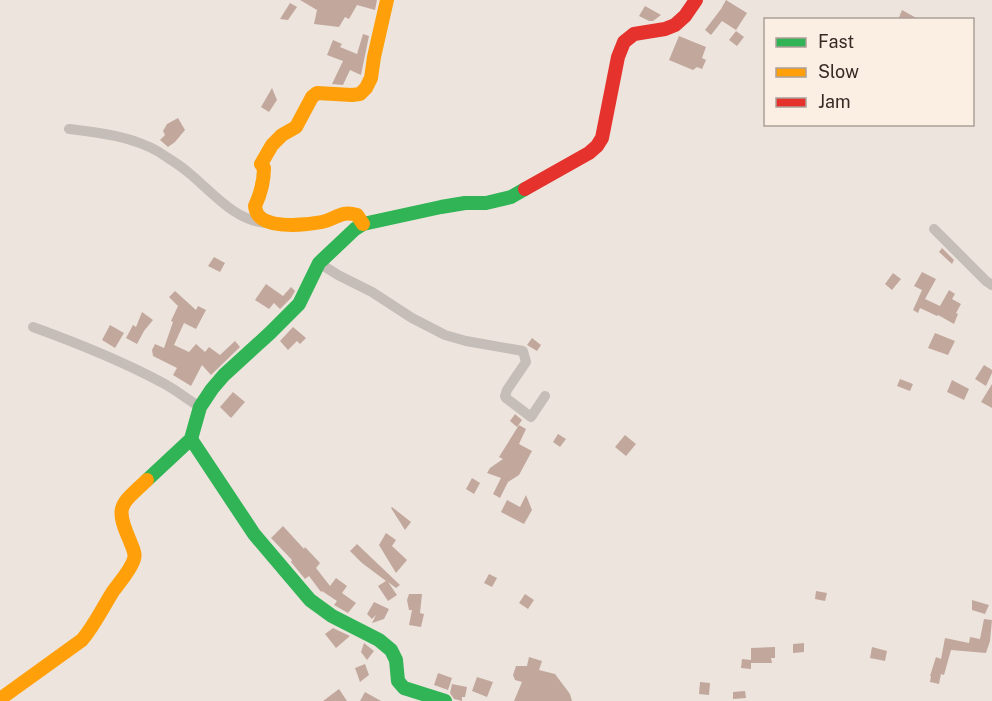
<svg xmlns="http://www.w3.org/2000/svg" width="992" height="701" font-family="'Public Sans',sans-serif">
<rect width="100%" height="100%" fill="#ede5dd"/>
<g fill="#c2a79d">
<polygon points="300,0 377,0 375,10 357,5 349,19 345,17 339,27 314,24 317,10"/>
<polygon points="726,0 747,13 736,30 722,21 711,35 705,30 721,9"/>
<polygon points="290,3 297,7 288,20 280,19"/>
<polygon points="645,6 661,15 653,21 649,21 639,16"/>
<polygon points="902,10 920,20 898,20"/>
<polygon points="736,31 744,37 737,46 729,40"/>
<polygon points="363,34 369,36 361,75 350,70 343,85 332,84 343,61 327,55 333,40 342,44 340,47 357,54"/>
<polygon points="679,36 706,47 702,58 706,60 702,69 697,67 693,70 669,60"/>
<polygon points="272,88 277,100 269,112 261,107"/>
<polygon points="178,118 185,130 175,142 168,147 160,140 165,135 163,131 167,124"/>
<polygon points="942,248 954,260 952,264 939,252"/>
<polygon points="214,257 225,263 220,272 208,266"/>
<polygon points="922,272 936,279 925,299 940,306 949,290 955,294 952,299 961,304 956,313 958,314 954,324 938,315 937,316 920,308 918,313 913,310 922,290 914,286"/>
<polygon points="893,273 901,279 892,290 885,284"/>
<polygon points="266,284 283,296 291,287 295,291 291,298 280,309 274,303 269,309 255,300"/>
<polygon points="175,291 196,310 198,306 206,310 196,329 184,323 174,345 189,352 196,344 205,352 209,347 220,355 235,341 240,347 211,375 202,365 191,386 173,375 177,368 153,356 152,350 155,344 164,348 173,322 171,321 178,306 169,297"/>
<polygon points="142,312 153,320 144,331 137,344 126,338 133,325 136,327"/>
<polygon points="110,325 124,333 115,348 102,340"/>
<polygon points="293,327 306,338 300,344 297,341 288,350 280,341"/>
<polygon points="935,333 955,341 948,355 928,348"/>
<polygon points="532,338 541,345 537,351 527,345"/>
<polygon points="984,365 992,370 992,373 986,386 975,379"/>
<polygon points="900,379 913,384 910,391 897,386"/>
<polygon points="952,380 969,389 964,400 947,392"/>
<polygon points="992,384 992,408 981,402"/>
<polygon points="233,392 245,402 231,418 220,407"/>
<polygon points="515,414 522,420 517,427 510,421"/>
<polygon points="519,425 526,429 519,444 532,451 519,475 508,482 500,498 493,494 501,478 487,473 490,468 503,459 499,457"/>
<polygon points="558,434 566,439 560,447 553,442"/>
<polygon points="625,435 636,444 626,456 615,447"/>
<polygon points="472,478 480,483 474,494 466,489"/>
<polygon points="526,495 532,510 524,524 501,512 507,500 520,507"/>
<polygon points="392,507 411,522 405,530 391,508"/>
<polygon points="283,526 304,549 305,547 320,563 316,568 330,586 336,578 347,586 342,593 356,603 348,613 334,605 337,601 322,591 321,592 309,576 305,579 291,562 292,560 271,538"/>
<polygon points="386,533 396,540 392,546 407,560 396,573 379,545"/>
<polygon points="357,544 400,585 396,588 388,582 397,595 388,601 378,586 386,581 362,563 350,551"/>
<polygon points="489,574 497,578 492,587 484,583"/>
<polygon points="816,591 827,593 825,601 815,599"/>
<polygon points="409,594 422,594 420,613 424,614 421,627 409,625 412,610 409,610 407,600"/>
<polygon points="525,594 534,600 528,609 519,603"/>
<polygon points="972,600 989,605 985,614 972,610"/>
<polygon points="374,602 389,609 384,619 372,623 376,615 372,619 367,614"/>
<polygon points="984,619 992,620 990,641 986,653 951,650 944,675 941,674 939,684 930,682 931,676 930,676 936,657 941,659 945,638 969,643 970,637 980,639"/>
<polygon points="333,628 350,636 336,648 325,634"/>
<polygon points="364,643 374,651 367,660 361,652"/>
<polygon points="804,643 804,652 793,653 793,644"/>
<polygon points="775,647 775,658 771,658 772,663 751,663 751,669 741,668 742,659 751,660 751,648"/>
<polygon points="872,647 887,651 885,661 870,658"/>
<polygon points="529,657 542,661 539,670 555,674 570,694 572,701 514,701 522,682 515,680 513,675 516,666 527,666"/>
<polygon points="365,664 369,675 360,682 355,668"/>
<polygon points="438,673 452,678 448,690 434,685"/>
<polygon points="477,677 493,682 487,697 472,691"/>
<polygon points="700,682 710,683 709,695 699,694"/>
<polygon points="452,684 467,687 465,697 462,697 462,701 454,699 450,693"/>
<polygon points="339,689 347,701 323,701"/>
<polygon points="745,691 746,698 733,699 733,692"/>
<polygon points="365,692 381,701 360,701"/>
</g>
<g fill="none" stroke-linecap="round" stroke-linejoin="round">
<g stroke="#c5bdb7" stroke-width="10">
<path d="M69,129C100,133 131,136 159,152C169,159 180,165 189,173C212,192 235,221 266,223"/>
<polyline points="934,229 986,281 992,285"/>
<polyline points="319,263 338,275 372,292 412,318 445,335 466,341 523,351 526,362 507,390 505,396 506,398 531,417 545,396"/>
<path d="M33,327C77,343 120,360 161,382C175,389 187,399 200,407"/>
</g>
<g stroke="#30b455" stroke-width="14">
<polyline points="191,439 254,534 310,600 332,616 379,640 391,650 396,660 398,681 404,688 445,701"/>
<polyline points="147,480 191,439 200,407 212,389 224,375 270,333 299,304 319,263 355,229 363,224 441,207 465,203 486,203 511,197 525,189"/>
</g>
<g stroke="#ff9f0a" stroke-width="14">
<path d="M363,224L357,215C340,210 337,219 322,222C306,225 269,229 258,215C257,214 255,208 255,206C261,193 264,183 264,168L261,164L272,145L282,135L296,127L312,97L317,93L352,95L360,94L366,88L371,78L374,57L387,0"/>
<path d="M0,699L82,640C94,626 102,609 112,593C118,584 131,570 134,559C136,553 132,547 130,541C114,505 121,505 147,480"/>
</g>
<polyline stroke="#e5322d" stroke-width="14" points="525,189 589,153 597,146 602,138 618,57 624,42 634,34 665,29 675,25 685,16 696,0"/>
</g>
<rect x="764" y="18" width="210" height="108" fill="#fbefe4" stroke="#aca098" stroke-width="1.5"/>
<rect x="776" y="38" width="30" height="9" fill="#30b455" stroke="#aca098" stroke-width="1.5"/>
<text x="818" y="48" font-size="18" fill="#362a25">Fast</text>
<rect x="776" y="68" width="30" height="9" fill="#ff9f0a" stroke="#aca098" stroke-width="1.5"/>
<text x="818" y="78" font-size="18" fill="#362a25">Slow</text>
<rect x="776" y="98" width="30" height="9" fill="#e5322d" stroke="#aca098" stroke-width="1.5"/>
<text x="818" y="108" font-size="18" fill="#362a25">Jam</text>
</svg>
